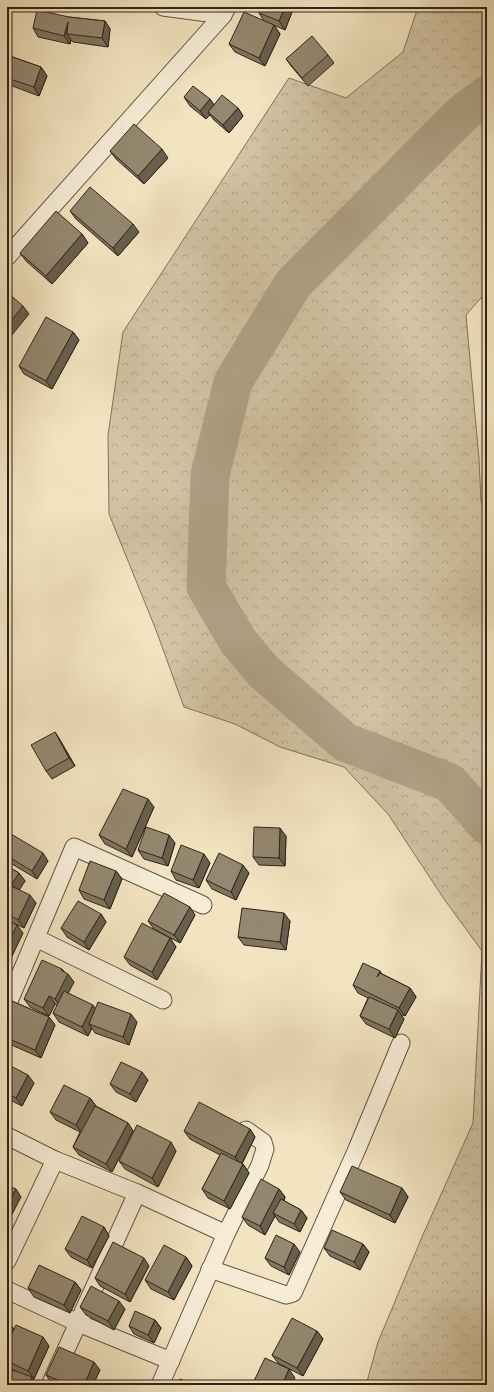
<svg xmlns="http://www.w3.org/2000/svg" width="494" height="1392" font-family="'IM FELL French Canon',serif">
<defs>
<pattern id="forest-crowns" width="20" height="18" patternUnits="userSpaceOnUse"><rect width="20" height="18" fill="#d2c4a4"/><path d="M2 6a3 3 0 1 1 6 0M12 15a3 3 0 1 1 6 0" fill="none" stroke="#b5a88c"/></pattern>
</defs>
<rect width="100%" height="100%" fill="#f3e4c1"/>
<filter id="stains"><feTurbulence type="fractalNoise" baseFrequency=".005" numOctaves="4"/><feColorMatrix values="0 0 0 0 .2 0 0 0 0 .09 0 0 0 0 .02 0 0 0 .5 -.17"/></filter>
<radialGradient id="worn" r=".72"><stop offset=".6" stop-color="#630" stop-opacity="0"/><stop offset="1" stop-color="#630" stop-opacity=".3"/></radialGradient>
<polygon fill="url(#forest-crowns)" stroke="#80745e" points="418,7 487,7 487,291 466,315 479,459 481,501 487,512 487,1385 366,1385 378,1342 422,1237 473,1123 482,951 444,899 388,814 344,767 280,747 235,724 184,707 156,630 109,514 108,435 123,332 289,78 346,98 403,52"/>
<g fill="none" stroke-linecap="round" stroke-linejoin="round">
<polyline stroke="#b0a388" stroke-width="39" points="487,95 462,114 293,284 233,382 210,475 206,587 238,641 264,672 345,742 450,783 487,825"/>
<g stroke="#5f5542" stroke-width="19">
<g id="minor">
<polyline points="163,7 223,15"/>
<polyline points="7,257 223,15 227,7"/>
<polyline points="36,938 163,1000"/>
<polyline points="7,1006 74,847 203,905"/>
<polyline points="7,1136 55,1160 137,1193 226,1234 160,1385"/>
<polyline points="226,1234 260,1165 265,1149 263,1142 246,1130"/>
<polyline points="7,1261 55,1160"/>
<polyline points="210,1269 286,1295 293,1293 357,1149 401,1043"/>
<polyline points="7,1290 78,1323 171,1361"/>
<polyline points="50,1385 137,1193"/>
</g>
</g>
<use href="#minor" stroke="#f7edd7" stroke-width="17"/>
</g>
<g fill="#7f7560" stroke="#2e2518">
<polygon points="261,7 294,7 285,30 271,24 274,25 280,34 265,66 235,52 229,44 264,21 259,13"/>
<polygon points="69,17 105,21 110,29 108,47 73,42 71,40 70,44 38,37 33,28"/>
<polygon points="7,55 41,67 47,76 39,96 7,84"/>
<polygon points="328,55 334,63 308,86 292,67 286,59"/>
<polygon points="184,97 210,99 214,105 238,108 243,116 229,133 214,120 210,115 206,119 190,106"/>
<polygon points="110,151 168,158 144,184 116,159"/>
<polygon points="70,211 139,232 118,256 76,219"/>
<polygon points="82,234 88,243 52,284 26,261 20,253"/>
<polygon points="73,332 79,340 52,389 24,374 19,366"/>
<polygon points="55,732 60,740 75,766 52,779 46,771"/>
<polygon points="154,807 132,857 105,844 99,835"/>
<polygon points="286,836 285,866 259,865 253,857"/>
<polygon points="7,840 48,861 37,879 7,861"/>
<polygon points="175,843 168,866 144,859 138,850"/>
<polygon points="210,863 199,888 176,880 171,871"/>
<polygon points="7,866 19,873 25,881 19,890 36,903 24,928 7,920"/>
<polygon points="116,871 122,879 110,909 84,899 79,890"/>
<polygon points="249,873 236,900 212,889 206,880"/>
<polygon points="101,914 106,922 89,950 67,937 61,928"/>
<polygon points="195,915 180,943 154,929 148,921"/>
<polygon points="7,920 23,933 11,958 7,956"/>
<polygon points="290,921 286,950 244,945 238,937"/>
<polygon points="170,938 176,947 157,980 130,965 124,957"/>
<polygon points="62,969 74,982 68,993 95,1009 137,1022 129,1045 95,1033 92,1028 88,1036 59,1022 53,1013 57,1006 55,1004 49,1016 30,1007 24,999"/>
<polygon points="380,971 382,974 410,988 416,997 405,1016 400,1014 404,1019 395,1038 366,1024 360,1016 368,998 358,993 353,985"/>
<polygon points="7,999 49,1017 55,1025 41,1058 7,1043"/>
<polygon points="7,1064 34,1083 22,1106 8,1099 10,1102 7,1109"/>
<polygon points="148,1080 136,1102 116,1092 110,1084"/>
<polygon points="90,1098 96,1106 128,1123 133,1131 112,1172 79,1155 73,1147 80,1132 56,1120 50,1112"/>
<polygon points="250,1129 255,1137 242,1164 243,1164 249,1173 230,1209 208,1198 202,1189 220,1155 190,1139 184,1131"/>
<polygon points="176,1151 158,1187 125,1169 119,1161"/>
<polygon points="402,1188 408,1197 395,1223 346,1200 340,1192"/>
<polygon points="279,1189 285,1197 284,1201 301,1210 307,1218 300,1232 279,1222 275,1216 265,1235 248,1225 242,1217"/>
<polygon points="104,1227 109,1236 92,1268 71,1257 65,1249"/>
<polygon points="363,1244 369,1252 360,1270 330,1256 324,1248"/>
<polygon points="300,1252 289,1275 271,1266 265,1258"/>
<polygon points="186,1257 192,1266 174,1300 151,1289 145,1280"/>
<polygon points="149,1266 130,1302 100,1286 95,1278"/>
<polygon points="75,1282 81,1290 70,1313 34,1297 28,1288"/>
<polygon points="80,1307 125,1309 114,1330 86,1315"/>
<polygon points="155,1320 161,1328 154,1343 134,1334 129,1326"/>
<polygon points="7,1322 14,1329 49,1346 34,1379 33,1379 37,1385 7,1385 7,1368 17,1372 7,1367"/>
<polygon points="317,1331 323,1339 303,1376 278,1363 272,1355"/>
<polygon points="100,1370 93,1385 55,1385 52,1384 46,1375"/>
</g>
<g fill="#685f4e" stroke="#2e2518">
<polygon points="285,7 294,7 285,30 279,21"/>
<polygon points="105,21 110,29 108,47 102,38"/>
<polygon points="68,22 67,34 71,40 70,44 64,36"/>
<polygon points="274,25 280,34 265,66 259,58"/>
<polygon points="41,67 47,76 39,96 34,87"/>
<polygon points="210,99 216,108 208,112 210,115 206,119 200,111"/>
<polygon points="238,108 243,116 229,133 223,125"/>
<polygon points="162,149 168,158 144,184 138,176"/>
<polygon points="133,224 139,232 118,256 113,248"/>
<polygon points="82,234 88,243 52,284 46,276"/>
<polygon points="23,306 29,314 7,341 7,326"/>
<polygon points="73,332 79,340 52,389 46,381"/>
<polygon points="55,732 60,740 75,766 69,758"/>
<polygon points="148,799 154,807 132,857 126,849"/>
<polygon points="280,828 286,836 285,866 279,858"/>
<polygon points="169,835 175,843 168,866 162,858"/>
<polygon points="43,853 48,861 37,879 32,871"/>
<polygon points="204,854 210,863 199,888 193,880"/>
<polygon points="243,865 249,873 236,900 231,892"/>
<polygon points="116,871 122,879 110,909 104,900"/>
<polygon points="19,873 25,881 18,892 12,884"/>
<polygon points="30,895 36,903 24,928 18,920"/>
<polygon points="190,907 195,915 180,943 174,935"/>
<polygon points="284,913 290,921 286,950 280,942"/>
<polygon points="101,914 106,922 89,950 84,942"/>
<polygon points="17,925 23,933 11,958 7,953 7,945"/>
<polygon points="170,938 176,947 157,980 152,972"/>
<polygon points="62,969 67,976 68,974 74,982 61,1007 55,999"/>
<polygon points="410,988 416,997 405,1016 399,1008"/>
<polygon points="49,996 55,1004 49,1016 43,1008"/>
<polygon points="93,1005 98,1013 89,1024 92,1028 88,1036 82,1027"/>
<polygon points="398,1010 404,1019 395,1038 389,1029"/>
<polygon points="131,1014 137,1022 129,1045 123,1037"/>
<polygon points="49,1017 55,1025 41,1058 35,1050"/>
<polygon points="142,1072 148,1080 136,1102 130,1094"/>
<polygon points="28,1075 34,1083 22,1106 16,1098"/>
<polygon points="7,1098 10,1102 7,1109"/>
<polygon points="90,1098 96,1106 82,1133 76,1125"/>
<polygon points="128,1123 133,1131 112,1172 106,1164"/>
<polygon points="250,1129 255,1137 241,1165 235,1157"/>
<polygon points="171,1142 176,1151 158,1187 152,1178"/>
<polygon points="243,1164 249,1173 230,1209 224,1201"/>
<polygon points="402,1188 408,1197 395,1223 390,1215"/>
<polygon points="16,1189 21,1197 7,1224 7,1205"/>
<polygon points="279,1189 285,1197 276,1215 273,1213 275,1216 265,1235 260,1226"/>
<polygon points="301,1210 307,1218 300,1232 294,1224"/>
<polygon points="104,1227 109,1236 92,1268 87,1260"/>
<polygon points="294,1244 300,1252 289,1275 284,1267"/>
<polygon points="363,1244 369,1252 360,1270 354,1262"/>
<polygon points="186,1257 192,1266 174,1300 168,1292"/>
<polygon points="144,1258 149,1266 130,1302 125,1294"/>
<polygon points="75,1282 81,1290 70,1313 64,1305"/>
<polygon points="119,1301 125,1309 114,1330 108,1321"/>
<polygon points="155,1320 161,1328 154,1343 148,1335"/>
<polygon points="10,1323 15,1331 7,1350 7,1329"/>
<polygon points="317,1331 323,1339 303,1376 297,1368"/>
<polygon points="43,1337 49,1346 34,1379 28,1371"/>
<polygon points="94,1362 100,1370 93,1385 84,1385"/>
<polygon points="289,1369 295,1378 292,1385 282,1385"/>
<polygon points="32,1377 37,1385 29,1385"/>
</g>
<g fill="#948870" stroke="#2e2518">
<polygon points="261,7 285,7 279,21 259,13"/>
<polygon points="37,10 69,17 105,21 102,38 67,34 68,22 64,36 33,28"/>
<polygon points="244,12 274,25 259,58 229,44"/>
<polygon points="312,36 328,55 302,78 286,59"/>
<polygon points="7,55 41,67 34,87 7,78"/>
<polygon points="193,86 210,99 200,111 184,97"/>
<polygon points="222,95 238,108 223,125 208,112"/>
<polygon points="134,124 162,149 138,176 110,151"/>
<polygon points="90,187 133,224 113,248 70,211"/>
<polygon points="56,211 82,234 46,276 20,253"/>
<polygon points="7,292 23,306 7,326"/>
<polygon points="46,317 73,332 46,381 19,366"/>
<polygon points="55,732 69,758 46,771 31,745"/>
<polygon points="123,789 148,799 126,849 99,835"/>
<polygon points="146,827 169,835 162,858 138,850"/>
<polygon points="254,827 280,828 279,858 253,857"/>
<polygon points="11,834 43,853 32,871 7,856 7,840"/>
<polygon points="181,845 204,854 193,880 171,871"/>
<polygon points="219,853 243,865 231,892 206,880"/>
<polygon points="90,861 116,871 104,900 79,890"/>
<polygon points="7,866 19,873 12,884 7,881"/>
<polygon points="7,884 30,895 18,920 7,914"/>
<polygon points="164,893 190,907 174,935 148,921"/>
<polygon points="78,901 101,914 84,942 61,928"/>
<polygon points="242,908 284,913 280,942 238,937"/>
<polygon points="7,920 17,925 7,945"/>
<polygon points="142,923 170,938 152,972 124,957"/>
<polygon points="42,960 62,969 61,970 68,974 55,999 49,996 43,1008 24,999"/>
<polygon points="363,963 380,971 377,977 380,973 410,988 399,1008 353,985"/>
<polygon points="64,991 93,1005 82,1027 53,1013"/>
<polygon points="369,997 398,1010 389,1029 360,1016"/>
<polygon points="7,999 49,1017 35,1050 7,1038"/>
<polygon points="98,1002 131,1014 123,1037 89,1024"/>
<polygon points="121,1062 142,1072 130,1094 110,1084"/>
<polygon points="7,1064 28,1075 16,1098 7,1093"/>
<polygon points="64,1085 90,1098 76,1125 50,1112"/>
<polygon points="199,1102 250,1129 235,1157 184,1131"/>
<polygon points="95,1106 128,1123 106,1164 73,1147"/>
<polygon points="137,1125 171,1142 152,1178 119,1161"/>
<polygon points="221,1153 243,1164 224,1201 202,1189"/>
<polygon points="352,1166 402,1188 390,1215 340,1192"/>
<polygon points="261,1179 279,1189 260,1226 242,1217"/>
<polygon points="7,1185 16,1189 7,1205"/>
<polygon points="281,1199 301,1210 294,1224 273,1213"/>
<polygon points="82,1216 104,1227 87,1260 65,1249"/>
<polygon points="332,1230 363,1244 354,1262 324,1248"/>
<polygon points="276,1235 294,1244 284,1267 265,1258"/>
<polygon points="113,1242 144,1258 125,1294 95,1278"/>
<polygon points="164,1245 186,1257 168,1292 145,1280"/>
<polygon points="39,1265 75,1282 64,1305 28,1288"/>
<polygon points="91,1286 119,1301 108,1321 80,1307"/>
<polygon points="135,1311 155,1320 148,1335 129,1326"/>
<polygon points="292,1318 317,1331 297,1368 272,1355"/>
<polygon points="7,1322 10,1323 7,1329"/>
<polygon points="16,1325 43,1337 28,1371 7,1361 7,1344"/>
<polygon points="59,1347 94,1362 84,1385 69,1385 46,1375"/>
<polygon points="265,1358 289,1369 282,1385 252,1385"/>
<polygon points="7,1368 32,1377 29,1385 11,1385 7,1383"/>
<polygon points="180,1379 193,1385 177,1385"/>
</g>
<rect width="494" height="1392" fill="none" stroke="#f3e4c1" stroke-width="24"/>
<rect x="8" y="8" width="478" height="1376" fill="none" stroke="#2e2518" stroke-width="2"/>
<rect x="12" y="12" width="470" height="1368" fill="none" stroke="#2e2518"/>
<rect width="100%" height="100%" filter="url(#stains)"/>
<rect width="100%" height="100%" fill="url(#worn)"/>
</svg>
